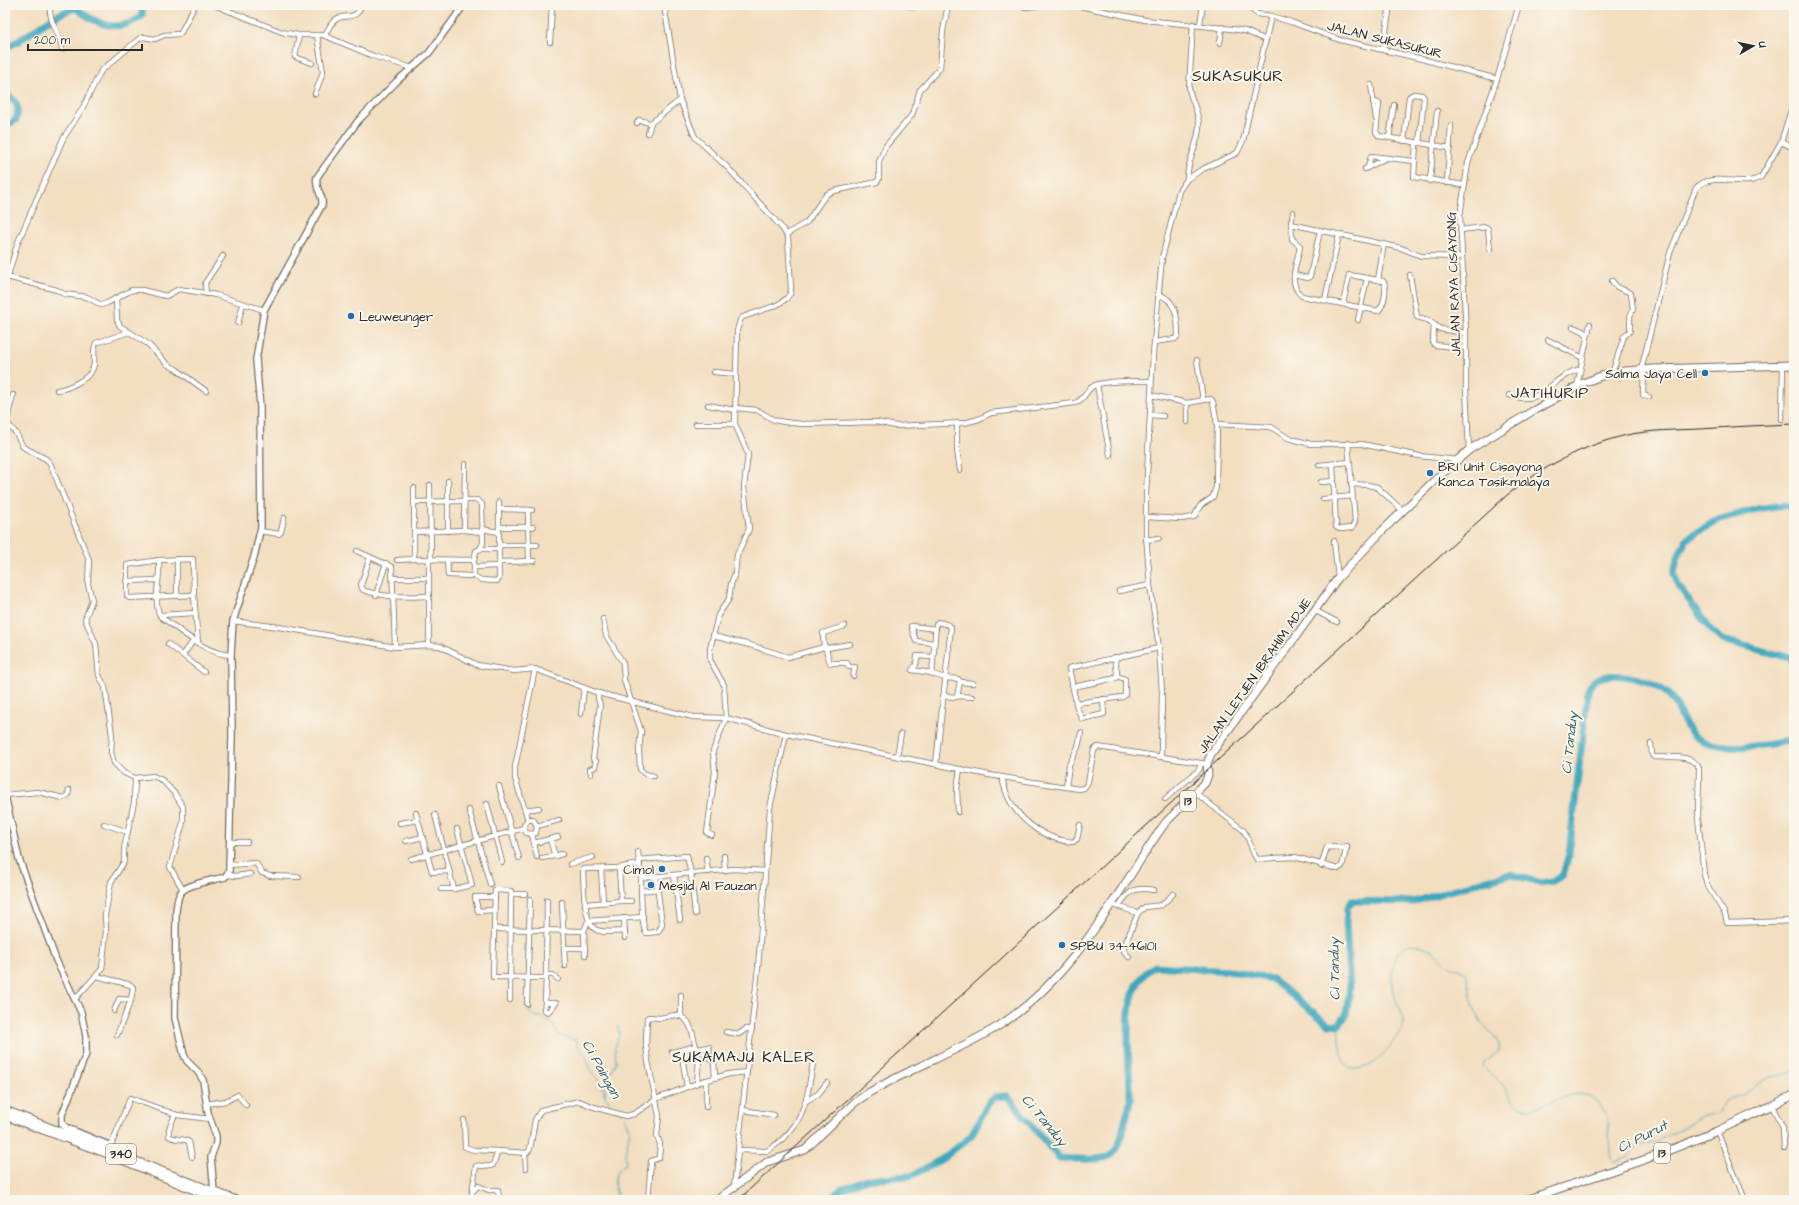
<svg xmlns="http://www.w3.org/2000/svg" width="1799" height="1205" font-family="'Architects Daughter',sans-serif">
<rect width="100%" height="100%" fill="#fbf7ec"/>
<filter id="ink" filterUnits="userSpaceOnUse"><feTurbulence type="fractalNoise" baseFrequency=".025" numOctaves="2"/><feDisplacementMap in="SourceGraphic" scale="8" xChannelSelector="R" yChannelSelector="G"/><feConvolveMatrix kernelMatrix="1 2 1 2 8 2 1 2 1" color-interpolation-filters="sRGB"/></filter>
<filter id="wash" filterUnits="userSpaceOnUse"><feTurbulence type="fractalNoise" baseFrequency=".012" numOctaves="4" result="noise"/><feDisplacementMap in="SourceGraphic" scale="16" xChannelSelector="R" yChannelSelector="G"/><feGaussianBlur stdDeviation="0.9" result="paint"/><feColorMatrix in="noise" values="0 0 0 0 0 0 0 0 0 0 0 0 0 0 0 0 0 1.4 0 .05"/><feComposite in="paint" operator="in"/></filter>
<g filter="url(#wash)">
<rect width="100%" height="100%" fill="#f3dec0"/>
<g fill="none" stroke-linecap="round" stroke-linejoin="round">
<g stroke="#3ea8be" stroke-width="1">
<polyline points="527,1012 538,1017 542,1017 552,1023 559,1035 576,1040 579,1048 585,1055 592,1072 598,1078 606,1098 614,1109 623,1113"/>
<path d="M1339,1025C1339,1040 1338,1057 1350,1069C1356,1069 1362,1069 1368,1066C1379,1062 1402,1034 1403,1022C1403,1009 1393,1000 1392,987C1390,965 1396,935 1425,947C1435,951 1442,961 1452,967C1457,969 1461,969 1466,972C1471,990 1470,1004 1480,1020C1486,1029 1502,1040 1499,1051L1483,1063L1484,1068C1490,1074 1498,1079 1504,1086C1510,1093 1512,1103 1521,1107C1543,1116 1586,1069 1605,1114C1612,1128 1607,1146 1612,1162L1627,1157L1633,1150L1640,1146L1656,1141L1691,1123L1700,1117L1717,1113L1720,1111L1725,1101L1742,1095L1768,1078L1794,1072"/>
<polyline points="605,1095 606,1081 616,1063 615,1047 619,1035 618,1026"/>
<path d="M619,1200C613,1184 611,1175 626,1163L625,1154L630,1129L625,1117"/>
</g>
<g stroke="#3ea8be" stroke-width="7">
<path d="M5,48C30,37 49,15 76,8C97,25 118,34 142,16V9L139,5"/>
<path d="M5,97H10C19,104 19,109 16,120L5,126"/>
<polyline points="1794,508 1783,505 1757,509 1717,520 1686,540 1677,559 1674,574 1678,585 1709,628 1722,640 1794,659"/>
<path d="M828,1200L840,1190L867,1179L911,1176L942,1159L971,1136L988,1104L995,1097L1007,1096L1059,1158C1070,1159 1101,1161 1110,1156C1119,1150 1121,1139 1123,1129C1125,1120 1129,1110 1130,1100C1132,1062 1114,989 1155,966L1230,971L1272,979L1328,1024L1339,1025L1346,1015L1350,988L1346,924L1347,908L1352,901L1413,902L1476,883L1511,874L1542,883L1553,881L1563,875L1569,854L1588,690C1590,686 1592,682 1595,680C1615,669 1653,680 1669,695C1682,708 1683,734 1703,741C1733,752 1764,745 1794,740"/>
</g>
</g>
</g>
<g filter="url(#ink)">
<g fill="none" stroke-linecap="round" stroke-linejoin="round">
<g stroke="#716a5f" stroke-width="6">
<g id="minor">
<path d="M50,5C48,21 60,33 62,49"/>
<polyline points="214,5 282,32 298,35 323,35 373,56 412,68"/>
<polyline points="664,5 680,100 695,137 728,168 782,228 788,237 791,289 790,294 786,299 777,305 743,317 740,320 737,331 735,424 748,454 744,487 749,529 737,555 735,573 731,584 729,599 718,615 710,649 710,660 724,685 726,718 713,751 715,772 707,833 712,835"/>
<polyline points="907,5 913,7"/>
<polyline points="1017,5 1026,7 1048,5"/>
<polyline points="1075,5 1145,20 1232,29 1245,31 1266,40"/>
<polyline points="1252,5 1252,10 1257,14 1271,16 1291,22 1340,40 1418,58 1497,79"/>
<polyline points="1200,24 1203,5"/>
<polyline points="299,35 295,57 312,63"/>
<path d="M325,36C327,30 332,21 338,18C351,14 355,20 362,5"/>
<polyline points="550,42 552,5"/>
<polyline points="1220,43 1222,27"/>
<polyline points="1383,50 1390,5"/>
<polyline points="1371,85 1376,119"/>
<polyline points="315,94 323,72 317,35"/>
<polyline points="1373,102 1379,103 1376,132 1379,136 1450,148"/>
<polyline points="637,123 639,120 650,123"/>
<polyline points="648,133 651,123 680,100"/>
<polyline points="1389,138 1394,105"/>
<polyline points="1404,141 1409,97 1413,94 1422,95 1424,98 1419,143"/>
<polyline points="1781,142 1794,148"/>
<polyline points="1416,143 1414,177 1464,185"/>
<polyline points="1368,167 1371,156 1414,161"/>
<polyline points="1365,169 1386,158"/>
<path d="M1187,179C1187,161 1198,145 1199,127C1200,114 1191,101 1189,88L1193,24"/>
<polyline points="1430,181 1437,111"/>
<polyline points="1447,183 1451,125"/>
<polyline points="1291,224 1293,212"/>
<polyline points="1460,230 1486,227 1488,229 1490,249"/>
<polyline points="787,234 807,222 822,200 827,194 834,191 877,182 879,179 879,162 885,147 912,115 920,90 940,68 943,31 948,5"/>
<polyline points="1294,275 1308,278 1310,276 1320,231"/>
<polyline points="1410,275 1417,317 1428,320 1440,329 1466,333"/>
<polyline points="7,277 57,290 64,294 87,297 101,305 107,303 132,290 142,290 166,296 179,289 216,295 264,310"/>
<path d="M1378,280L1383,281C1388,287 1384,306 1378,311L1302,296C1286,283 1298,262 1300,246L1292,239L1291,224L1401,248L1421,256L1461,257"/>
<polyline points="5,285 18,242 63,139 82,109 101,71 140,38 143,37 155,39 164,35 180,34 195,5"/>
<polyline points="206,294 205,283 223,256"/>
<polyline points="116,298 117,320 120,326 148,344 167,364 176,369 206,391"/>
<polyline points="1325,300 1339,235"/>
<polyline points="1343,304 1349,275 1378,280 1384,244"/>
<polyline points="1358,320 1367,278"/>
<polyline points="238,323 243,304"/>
<polyline points="1434,324 1433,343 1435,345 1466,348"/>
<polyline points="1573,327 1583,331 1587,335"/>
<polyline points="1548,340 1581,357"/>
<path d="M1154,342L1175,339L1178,336C1178,320 1177,299 1157,294"/>
<polyline points="1197,360 1203,400"/>
<polyline points="1644,369 1643,395 1649,397"/>
<path d="M1641,370L1670,253L1696,188C1712,170 1742,189 1761,177L1781,142L1794,101"/>
<polyline points="714,372 736,374"/>
<polyline points="1612,374 1624,336 1630,331 1630,316 1633,310 1631,293 1617,287 1612,281"/>
<polyline points="1097,385 1110,455"/>
<polyline points="1577,386 1590,324"/>
<path d="M57,390C67,389 90,379 93,368C96,360 92,351 96,343L129,332"/>
<polyline points="1151,395 1187,403 1211,399 1213,402 1217,424 1271,427 1288,438 1311,444 1362,444 1419,456 1458,460"/>
<path d="M1509,395C1544,408 1549,377 1580,369"/>
<polyline points="708,405 735,410"/>
<path d="M735,408L757,410L774,420L784,422L802,424L876,422L896,426L964,423L979,419L991,413L1075,403C1085,400 1086,389 1095,385C1107,380 1138,381 1151,381"/>
<polyline points="1150,415 1163,416"/>
<polyline points="1782,419 1783,366"/>
<polyline points="5,421 16,433 23,447 46,459 50,463 89,560 88,584 92,600 85,619 96,644 99,675 105,687 112,735 111,752 114,763 124,773 135,778 153,776 162,780 175,794 183,807 183,823 170,867 183,890"/>
<polyline points="1187,422 1187,403"/>
<polyline points="6,423 13,395"/>
<polyline points="696,424 735,424"/>
<polyline points="957,424 957,450 960,470"/>
<polyline points="1469,450 1466,388 1466,333 1460,216 1468,163 1497,79 1519,5"/>
<polyline points="465,464 464,530 482,532"/>
<polyline points="1333,464 1336,527 1340,529 1352,528 1355,521 1348,443"/>
<polyline points="1319,465 1349,462"/>
<polyline points="448,481 448,531"/>
<polyline points="1321,482 1334,481"/>
<polyline points="1351,484 1368,485 1377,487 1403,511"/>
<polyline points="430,485 431,560"/>
<polyline points="414,488 414,559 474,560 476,551 480,549 483,543 482,504 477,500 464,500"/>
<polyline points="1323,499 1352,496"/>
<polyline points="414,502 464,501"/>
<polyline points="499,509 532,510"/>
<polyline points="528,510 529,561"/>
<polyline points="1146,517 1181,519 1194,517 1200,506 1213,497 1216,487 1217,424"/>
<polyline points="499,527 533,527"/>
<polyline points="482,529 499,532"/>
<polyline points="260,531 279,534 281,532 284,518"/>
<polyline points="414,532 464,530"/>
<polyline points="1146,540 1159,538"/>
<polyline points="1334,541 1338,578"/>
<polyline points="499,545 537,545"/>
<polyline points="480,549 498,549"/>
<polyline points="357,551 392,567 395,647"/>
<path d="M370,557L361,585L363,590C385,598 406,597 428,596"/>
<polyline points="159,560 193,559 194,595"/>
<polyline points="397,560 414,559"/>
<polyline points="429,560 429,645"/>
<polyline points="447,560 448,575 472,576 474,574 474,560"/>
<polyline points="499,562 534,561"/>
<polyline points="474,567 499,566"/>
<polyline points="474,576 481,580 497,581 499,579 499,502"/>
<polyline points="393,578 428,578"/>
<polyline points="126,581 158,580"/>
<polyline points="1119,591 1150,585"/>
<polyline points="376,595 386,563"/>
<polyline points="177,596 177,559"/>
<polyline points="1314,610 1337,622"/>
<polyline points="160,615 195,613"/>
<polyline points="603,619 606,635 623,663 624,680 641,731 639,750 640,769 645,774 654,776"/>
<polyline points="233,621 279,627 395,647 429,645 440,646 477,665 514,671 535,669 598,693 693,717 726,718 786,734 989,775 1079,789 1084,788 1088,782 1094,750 1098,747 1207,764"/>
<polyline points="713,636 750,645 788,657 824,647 823,633 845,626"/>
<path d="M198,643L194,595L129,598L127,596V565L159,560C161,575 152,606 161,617C182,631 205,654 231,655"/>
<polyline points="934,643 916,641 911,626 936,629"/>
<polyline points="168,644 204,672"/>
<polyline points="825,646 830,663 847,663 849,667 855,667 853,676"/>
<polyline points="827,648 850,644"/>
<polyline points="183,655 194,640"/>
<polyline points="932,673 912,670 916,665 917,656 933,657"/>
<polyline points="960,682 973,683"/>
<polyline points="1073,687 1116,678 1117,673 1115,657"/>
<polyline points="957,696 972,697"/>
<polyline points="1103,699 1104,714 1082,719 1077,708 1069,668 1159,648"/>
<polyline points="1076,703 1123,697 1125,695 1125,679 1117,676"/>
<polyline points="581,714 584,688"/>
<path d="M1651,744L1652,755L1654,757C1670,758 1691,753 1699,768L1698,818L1704,874L1707,885L1725,914L1727,923L1794,921"/>
<polyline points="897,756 901,734"/>
<polyline points="1161,756 1162,692 1159,648 1150,585 1146,535 1146,495 1153,354 1162,258 1179,191 1187,179 1203,169 1237,153 1243,141 1271,16"/>
<path d="M936,764C941,719 946,673 951,627L949,625L938,622L936,624L932,674L945,678L958,679L960,681L957,697L943,696"/>
<polyline points="591,774 590,769 595,767 596,761 593,759 600,705 598,698 598,693"/>
<path d="M1002,778C1004,786 1006,794 1010,801C1023,824 1047,840 1073,842L1077,839L1080,825"/>
<polyline points="499,786 519,858"/>
<polyline points="1066,787 1069,765 1078,747 1081,733"/>
<path d="M1196,793L1243,830C1251,839 1250,851 1257,859L1295,857L1338,869L1342,866L1347,846"/>
<polyline points="5,795 38,792 63,798 68,795 69,790"/>
<polyline points="1165,799 1199,770 1201,764"/>
<polyline points="487,804 502,862"/>
<polyline points="469,810 490,884"/>
<polyline points="525,810 539,808"/>
<polyline points="958,812 957,789 960,769"/>
<polyline points="416,813 432,872 449,871"/>
<polyline points="435,815 454,889"/>
<polyline points="528,820 533,819 537,826 559,820"/>
<polyline points="400,823 418,820"/>
<polyline points="104,824 128,832"/>
<polyline points="524,828 526,833 532,834 536,833 537,826"/>
<polyline points="532,834 537,857"/>
<polyline points="550,839 555,856 562,854"/>
<polyline points="406,841 423,837"/>
<polyline points="230,842 247,842"/>
<polyline points="534,843 558,837"/>
<polyline points="638,852 641,878"/>
<polyline points="724,856 725,871"/>
<polyline points="542,858 555,856"/>
<polyline points="706,858 708,872"/>
<polyline points="411,859 524,828 524,824 528,820 515,778 515,767 535,669"/>
<polyline points="639,860 687,856 691,874 695,914"/>
<polyline points="570,864 593,857"/>
<polyline points="229,865 256,863 262,873 270,876 299,877"/>
<polyline points="1321,866 1327,847 1347,848"/>
<polyline points="601,869 603,902"/>
<polyline points="228,875 237,876 250,874"/>
<polyline points="674,875 680,920"/>
<path d="M656,876L662,925L658,932L646,933C641,925 641,889 641,878L734,869L765,871"/>
<polyline points="441,889 454,889 472,885 457,829"/>
<polyline points="641,891 658,889"/>
<polyline points="511,894 525,894"/>
<polyline points="547,900 546,975 553,975 558,979"/>
<polyline points="621,901 631,901"/>
<polyline points="562,902 564,948"/>
<polyline points="585,904 621,901 619,868"/>
<polyline points="1111,904 1138,913 1145,907 1162,905 1173,894"/>
<path d="M1118,907C1129,890 1134,887 1154,890"/>
<polyline points="494,910 478,911 475,897 495,897"/>
<polyline points="624,918 625,938"/>
<polyline points="494,929 584,931 588,921 643,917"/>
<polyline points="584,931 585,955"/>
<path d="M625,931C617,931 608,933 600,931C582,929 584,884 583,869L617,868L640,864"/>
<polyline points="1129,957 1124,951 1124,947 1138,913"/>
<polyline points="565,966 564,948 584,948"/>
<polyline points="97,976 131,985 133,988 131,1000 117,1035"/>
<polyline points="75,999 102,969 106,932 105,915 111,882 124,862 124,849 134,802 135,778"/>
<path d="M510,1000C510,965 511,929 511,894V891L495,890L493,977C511,977 528,978 546,978"/>
<polyline points="545,1003 544,1010 548,1012 556,1003 545,1003 546,975"/>
<polyline points="527,1004 530,899"/>
<polyline points="114,1011 119,999 131,1000"/>
<polyline points="681,1016 681,995"/>
<polyline points="726,1032 739,1034 746,1029 752,1029"/>
<polyline points="697,1049 709,1047 710,1059 714,1063 715,1077"/>
<polyline points="681,1050 696,1046"/>
<polyline points="672,1052 681,1050 687,1087"/>
<polyline points="806,1101 818,1094 827,1083"/>
<polyline points="206,1104 226,1101 238,1095 246,1105"/>
<polyline points="1772,1106 1783,1128 1784,1148"/>
<polyline points="706,1107 706,1080"/>
<polyline points="743,1110 774,1115"/>
<path d="M175,1114L169,1129V1136C176,1141 183,1137 189,1142L192,1157"/>
<polyline points="464,1120 465,1147 474,1150 498,1151"/>
<polyline points="1717,1131 1745,1200"/>
<polyline points="111,1146 130,1098 177,1115 210,1119"/>
<path d="M738,1150L767,1151C804,1127 806,1104 813,1063"/>
<polyline points="525,1154 526,1168"/>
<polyline points="734,1187 758,968 770,808 786,734"/>
<polyline points="472,1192 478,1186 489,1190 498,1190 499,1200"/>
<path d="M471,1200L476,1166C482,1164 487,1169 493,1165L498,1151L527,1153L530,1149L535,1120L541,1110L579,1101L594,1107L626,1116L634,1114L656,1099L700,1082L729,1074L747,1072"/>
<polyline points="648,1200 651,1161 659,1158 660,1144 657,1136 659,1116 648,1061 646,1045 647,1018 648,1017 660,1018 675,1015 681,1016 688,1022 692,1031 699,1060 697,1083"/>
<polyline points="742,1200 745,1197"/>
</g>
</g>
<g stroke="#716a5f" stroke-width="8">
<g id="tertiary">
<polyline points="5,795 19,859 56,960 81,1012 86,1036 86,1054 62,1115 62,1124 67,1128 111,1146 108,1153"/>
<path d="M214,1192L211,1157L216,1143V1136L208,1113L203,1080L198,1072L187,1061L184,1055L175,1018L176,911C177,905 177,897 181,892C187,884 214,880 225,877L229,871L232,736L231,655L233,621L254,557L261,527L260,407L256,360L264,310L322,205C324,194 314,190 317,177L358,121L397,81L429,53L464,5"/>
</g>
</g>
<g stroke="#716a5f" stroke-width="9">
<g id="primary">
<polyline points="5,1110 236,1200"/>
<polyline points="5,1116 108,1154 218,1200"/>
</g>
</g>
<g stroke="#716a5f" stroke-width="9">
<g id="trunk">
<path d="M717,1200L767,1162L805,1150L854,1103L870,1092C911,1068 956,1052 997,1027C1068,983 1111,904 1156,836L1166,822L1205,783L1208,775L1207,764L1211,754L1338,578L1382,531L1437,478L1469,450L1531,412L1581,384L1601,376L1625,371L1653,369L1794,365"/>
<polyline points="1526,1200 1655,1156 1717,1131 1794,1095"/>
</g>
</g>
<use href="#minor" stroke="#fff" stroke-width="4.5"/>
<use href="#tertiary" stroke="#fff" stroke-width="5.5"/>
<use href="#primary" stroke="#fff" stroke-width="7"/>
<use href="#trunk" stroke="#fff" stroke-width="7"/>
<path stroke="#2b2b2b" stroke-width="1" d="M738,1200L1506,496C1542,467 1583,445 1627,435C1651,430 1676,430 1700,429C1731,427 1763,425 1794,424"/>
</g>
</g>
<g fill="#1f6fb2" stroke="#fbf7ec" stroke-width="1.5">
<circle cx="351" cy="316" r="4"/>
<circle cx="1705" cy="373" r="4"/>
<circle cx="1430" cy="473" r="4"/>
<circle cx="662" cy="869" r="4"/>
<circle cx="651" cy="885" r="4"/>
<circle cx="1062" cy="945" r="4"/>
</g>
<g text-anchor="middle" stroke-width="4" stroke-linejoin="round" paint-order="stroke">
<g fill="#fbf7ec" stroke="#696865" stroke-width="1">
<rect x="1180" y="791" width="16" height="20" rx="3"/>
<rect x="1654" y="1143" width="16" height="20" rx="3"/>
<rect x="106" y="1144" width="30" height="20" rx="3"/>
</g>
<g font-size="12" font-weight="bold" fill="#2b2b2b">
<text x="1188" y="805">13</text>
<text x="1662" y="1157">13</text>
<text x="121" y="1158">340</text>
</g>
<g font-size="13" fill="#2b2b2b" stroke="#fbf7ec">
<text transform="translate(1385 39) rotate(14)" y="5">JALAN SUKASUKUR</text>
<text transform="translate(1453 284) rotate(-92)" y="5">JALAN RAYA CISAYONG</text>
<text transform="translate(1254 675) rotate(-55)" y="5">JALAN LETJEN IBRAHIM ADJIE</text>
</g>
<g font-size="13" fill="#2b2b2b" stroke="#fbf7ec" text-anchor="start">
<text x="359" y="321">Leuweunger</text>
<text x="1697" y="378" text-anchor="end">Salma Jaya Cell</text>
<text x="1438" y="471">BRI Unit Cisayong<tspan x="1438" dy="15">Kanca Tasikmalaya</tspan></text>
<text x="654" y="874" text-anchor="end">Cimol</text>
<text x="659" y="890">Mesjid Al Fauzan</text>
<text x="1070" y="950">SPBU 34-46101</text>
</g>
<g font-size="14" font-style="italic" fill="#335d66" stroke="#fbf7ec">
<text transform="translate(1569 743) rotate(-84)" y="5">Ci Tanduy</text>
<text transform="translate(1334 969) rotate(-91)" y="5">Ci Tanduy</text>
<text transform="translate(602 1069) rotate(61)" y="5">Ci Paingan</text>
<text transform="translate(1045 1120) rotate(50)" y="5">Ci Tanduy</text>
<text transform="translate(1642 1136) rotate(-27)" y="5">Ci Purut</text>
</g>
<g font-size="15" letter-spacing="1" fill="#2b2b2b" stroke="#fbf7ec">
<text x="1238" y="81">SUKASUKUR</text>
<text x="1550" y="398">JATIHURIP</text>
<text x="744" y="1062">SUKAMAJU KALER</text>
</g>
</g>
<rect width="1799" height="1205" fill="none" stroke="#fbf7ec" stroke-width="20"/>
<g transform="translate(1753 46) rotate(81)" stroke="#fbf7ec" stroke-width="3" paint-order="stroke">
<path d="M0-3L7 15L0 10L-7 15Z" fill="#2b2b2b"/>
<text y="-6" font-size="11" font-weight="bold" text-anchor="middle" fill="#2b2b2b">U</text>
</g>
<path d="M28 44v6h114v-6" fill="none" stroke="#2b2b2b" stroke-width="2"/>
<text x="34" y="44" font-size="12" fill="#2b2b2b" stroke="#fbf7ec" stroke-width="3" paint-order="stroke">200 m</text>
</svg>
